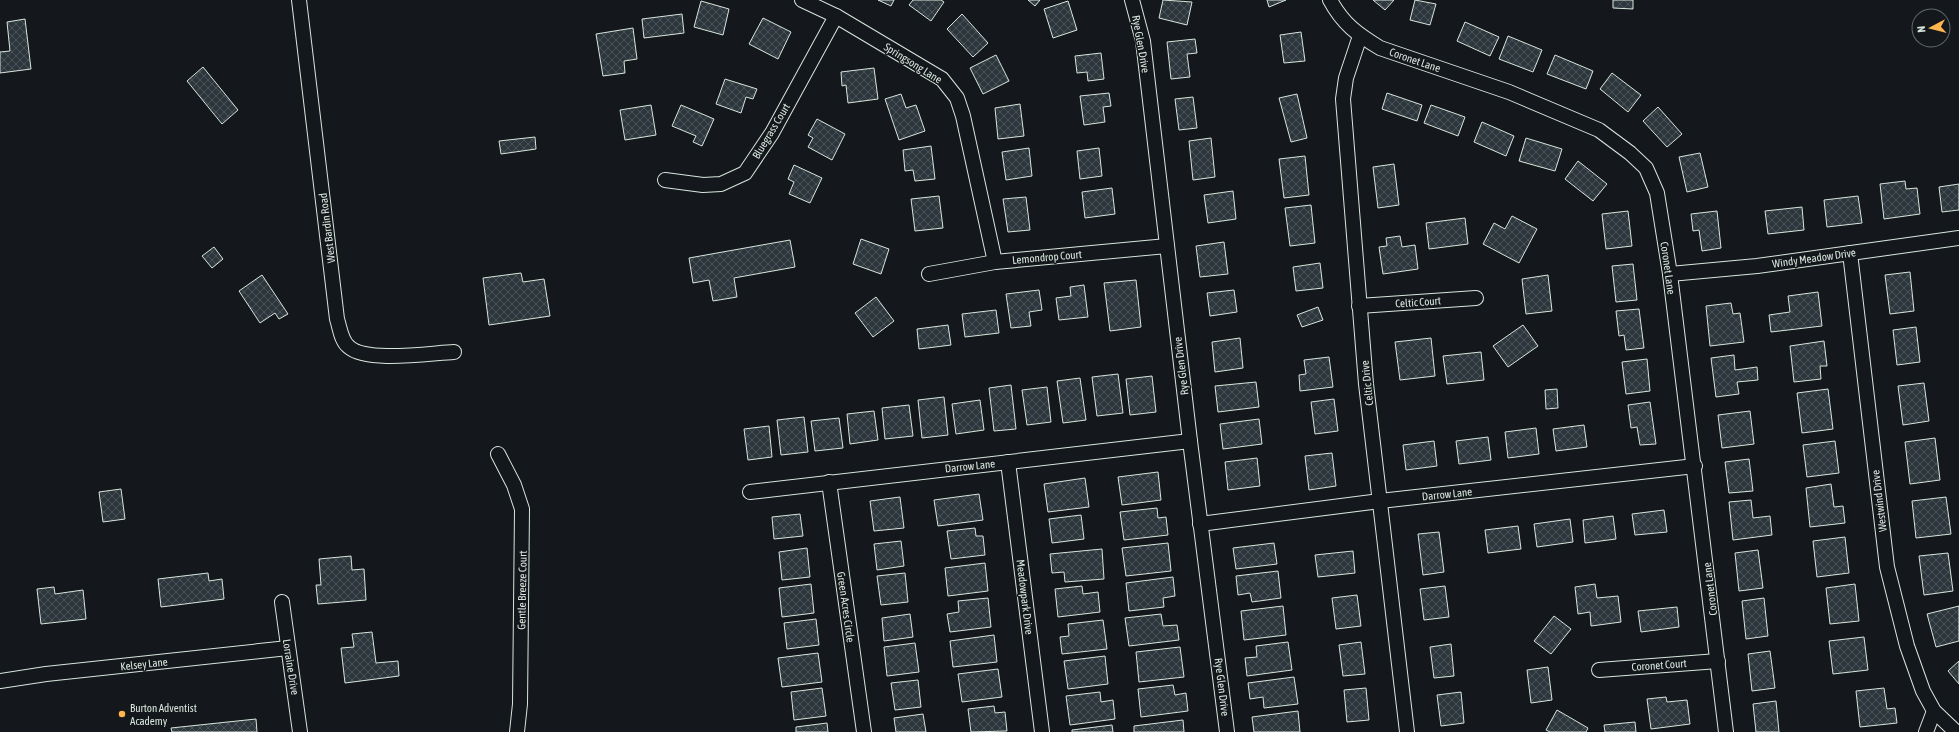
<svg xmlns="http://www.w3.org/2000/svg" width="1959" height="732" font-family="'Asap Condensed',sans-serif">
<defs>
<pattern id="building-cross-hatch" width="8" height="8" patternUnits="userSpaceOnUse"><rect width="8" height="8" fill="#2c363c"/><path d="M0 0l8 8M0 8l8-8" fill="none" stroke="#4a5358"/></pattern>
</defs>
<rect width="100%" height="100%" fill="#14181c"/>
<g fill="url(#building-cross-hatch)" stroke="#d8e6dc">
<polygon points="878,0 894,0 891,6"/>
<polygon points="913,0 941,0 944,2 931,21 909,5"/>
<polygon points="1028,0 1040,0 1035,6"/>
<polygon points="1163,0 1192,2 1187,25 1159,18"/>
<polygon points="1267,0 1286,0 1269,7"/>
<polygon points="1373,0 1394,0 1385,10"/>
<polygon points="1415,0 1436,4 1430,25 1410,20"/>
<polygon points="1613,0 1633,0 1633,9 1613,8"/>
<polygon points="701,1 729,9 723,35 694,27"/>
<polygon points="1068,1 1077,30 1053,38 1044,9"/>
<polygon points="682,14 684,33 644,38 642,19"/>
<polygon points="962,14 988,43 973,57 947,29"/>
<polygon points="763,18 791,32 778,59 749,44"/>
<polygon points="25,19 31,69 0,73 0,52 10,51 7,22"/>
<polygon points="1465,22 1499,37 1490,56 1457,41"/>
<polygon points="633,28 637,59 624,61 625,73 603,76 596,34"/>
<polygon points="1301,32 1305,61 1284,63 1280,35"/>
<polygon points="1508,36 1542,50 1533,72 1499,59"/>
<polygon points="1195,39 1197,53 1187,54 1190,77 1171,79 1167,42"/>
<polygon points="1101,53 1104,79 1088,81 1087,72 1077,73 1075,56"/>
<polygon points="996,55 1009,81 983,94 970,68"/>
<polygon points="1555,55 1593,71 1586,89 1547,74"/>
<polygon points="203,67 238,110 222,124 187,81"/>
<polygon points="874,68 878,99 848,103 846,85 842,86 841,72"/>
<polygon points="1612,73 1641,95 1628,112 1600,89"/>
<polygon points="725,79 757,89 753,99 746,97 741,113 716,104"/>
<polygon points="1109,93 1111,106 1103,107 1105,122 1084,125 1080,96"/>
<polygon points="1387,93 1422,105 1417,121 1382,109"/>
<polygon points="901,94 906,108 916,105 925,131 899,140 885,99"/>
<polygon points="1297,94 1307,138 1291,142 1279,98"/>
<polygon points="1193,97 1197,128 1179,130 1175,99"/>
<polygon points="1020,104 1024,136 998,139 995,108"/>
<polygon points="651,105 656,135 625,140 620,110"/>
<polygon points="681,105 714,119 702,146 693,142 696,136 672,126"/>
<polygon points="1431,105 1465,117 1458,136 1424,123"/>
<polygon points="1658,107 1682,134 1667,147 1643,121"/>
<polygon points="817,119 845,134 832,160 808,147 813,138 808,135"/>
<polygon points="1482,122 1514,136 1506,156 1474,142"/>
<polygon points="535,137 536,149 501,154 499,141"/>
<polygon points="1211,138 1215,177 1193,180 1189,141"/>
<polygon points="1526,138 1562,149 1555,171 1519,161"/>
<polygon points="931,146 935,179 915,181 913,170 905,171 903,150"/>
<polygon points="1029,148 1032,176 1006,180 1002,152"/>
<polygon points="1099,148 1102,176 1080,179 1077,151"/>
<polygon points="1700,153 1708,187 1687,192 1679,157"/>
<polygon points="1305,156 1309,195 1284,198 1279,159"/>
<polygon points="1578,161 1607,184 1593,201 1565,179"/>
<polygon points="1394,164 1399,205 1378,208 1373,167"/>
<polygon points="794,165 822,178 810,203 789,194 794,182 788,179"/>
<polygon points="1905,181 1906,189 1917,188 1920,214 1884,219 1880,184"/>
<polygon points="1959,184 1959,210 1942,212 1939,187"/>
<polygon points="1112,188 1115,214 1085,218 1082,192"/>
<polygon points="1233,191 1236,219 1208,223 1204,195"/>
<polygon points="939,196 943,228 915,231 911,199"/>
<polygon points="1858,196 1862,223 1827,227 1824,200"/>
<polygon points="1026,197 1030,230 1008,232 1003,199"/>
<polygon points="1311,205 1315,243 1290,246 1285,208"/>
<polygon points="1802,207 1804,230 1768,234 1765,211"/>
<polygon points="1628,211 1632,246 1606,249 1602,214"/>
<polygon points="1717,211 1721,248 1702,251 1699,230 1693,231 1691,214"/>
<polygon points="1512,216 1537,229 1519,263 1483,244 1494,223 1505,229"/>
<polygon points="1465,218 1468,244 1429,249 1426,223"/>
<polygon points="1400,236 1402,247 1415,245 1418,269 1383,274 1379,247 1387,246 1386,238"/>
<polygon points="861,239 889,249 881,274 853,264"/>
<polygon points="790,240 795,267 734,278 737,297 713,301 709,280 693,283 689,258"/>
<polygon points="1224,242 1228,274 1200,277 1196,246"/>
<polygon points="214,247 223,259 212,268 202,256"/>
<polygon points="1320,263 1323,288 1296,291 1293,267"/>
<polygon points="1633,264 1637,300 1616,302 1612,266"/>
<polygon points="1910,272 1914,311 1890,314 1885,275"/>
<polygon points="521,273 523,282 544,279 550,316 489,325 483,278"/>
<polygon points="262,275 288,314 279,319 275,313 260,323 239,291"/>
<polygon points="1548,275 1552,311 1526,314 1522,279"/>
<polygon points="1136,280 1141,327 1110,331 1104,283"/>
<polygon points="1084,285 1088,317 1059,320 1056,298 1071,296 1070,287"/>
<polygon points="1039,290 1042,310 1029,312 1031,326 1011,328 1006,294"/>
<polygon points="1234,290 1237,312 1210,316 1207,293"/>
<polygon points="1818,292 1822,326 1771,332 1769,315 1790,312 1788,296"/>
<polygon points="876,297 894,321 873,337 855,313"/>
<polygon points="1731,303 1733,314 1740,313 1744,342 1710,346 1706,306"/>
<polygon points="1318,307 1323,320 1302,327 1297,315"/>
<polygon points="1639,309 1644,348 1626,350 1624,335 1619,336 1616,311"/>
<polygon points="996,310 999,333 965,337 962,314"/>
<polygon points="948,325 951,345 919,349 917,329"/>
<polygon points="1523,325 1538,346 1508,367 1493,346"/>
<polygon points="1916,327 1920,362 1897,365 1893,330"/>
<polygon points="1240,338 1243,368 1215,372 1212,342"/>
<polygon points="1431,338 1435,376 1400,380 1395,342"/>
<polygon points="1824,341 1827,366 1820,366 1821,379 1794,382 1790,346"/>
<polygon points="1481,352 1484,380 1447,384 1443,356"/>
<polygon points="1734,355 1735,370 1757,367 1758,380 1737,382 1739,394 1716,397 1711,358"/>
<polygon points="1329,357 1333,387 1300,391 1299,375 1306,374 1304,360"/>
<polygon points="1647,359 1650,391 1626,394 1622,362"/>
<polygon points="1118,374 1123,413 1097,416 1092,377"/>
<polygon points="1152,376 1156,412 1130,415 1126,379"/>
<polygon points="1080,378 1086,420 1063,423 1057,381"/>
<polygon points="1256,382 1259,407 1218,412 1215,386"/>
<polygon points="1924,383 1929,421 1903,425 1898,386"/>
<polygon points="1011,385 1016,429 994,431 989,388"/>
<polygon points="1047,387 1051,422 1027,425 1022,390"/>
<polygon points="1557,389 1558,408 1546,409 1545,390"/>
<polygon points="1828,389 1833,429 1802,433 1797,393"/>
<polygon points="944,397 948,435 922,438 918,400"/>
<polygon points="1334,399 1338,431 1315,434 1311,402"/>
<polygon points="980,400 984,430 956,434 952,404"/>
<polygon points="1650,402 1656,444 1640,445 1637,427 1631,428 1628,405"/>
<polygon points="909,405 913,436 885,439 882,408"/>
<polygon points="874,411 878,440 850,444 847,414"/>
<polygon points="1750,411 1754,444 1722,448 1718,415"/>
<polygon points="804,417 808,452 781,455 777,420"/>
<polygon points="839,418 843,448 815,451 811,421"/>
<polygon points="1259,419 1262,444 1223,449 1220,424"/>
<polygon points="1584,425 1587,447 1556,451 1553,429"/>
<polygon points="769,426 772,457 748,460 744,429"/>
<polygon points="1536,428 1539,454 1508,458 1505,432"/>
<polygon points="1488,437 1491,460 1459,464 1456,441"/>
<polygon points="1935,438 1940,480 1910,484 1905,442"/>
<polygon points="1434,441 1437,466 1406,470 1403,445"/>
<polygon points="1835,441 1839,473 1807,477 1803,445"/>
<polygon points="1332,453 1336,486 1309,490 1305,456"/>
<polygon points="1257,458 1260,486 1228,490 1225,462"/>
<polygon points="1749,459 1753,491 1729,493 1725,462"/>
<polygon points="1158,472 1161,500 1122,505 1118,477"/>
<polygon points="1085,478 1089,507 1048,512 1044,484"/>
<polygon points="1831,484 1834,507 1843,506 1845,523 1810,527 1806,488"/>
<polygon points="121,489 125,519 103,522 99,492"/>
<polygon points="979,494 983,520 938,526 934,500"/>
<polygon points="900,497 904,528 874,531 870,501"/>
<polygon points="1946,497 1951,534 1916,538 1912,501"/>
<polygon points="1751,500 1753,518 1770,516 1772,535 1733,540 1729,502"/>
<polygon points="1157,508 1158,518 1166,517 1168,535 1124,540 1120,512"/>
<polygon points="1664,510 1667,532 1635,535 1632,514"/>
<polygon points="800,514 803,536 774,539 772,517"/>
<polygon points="1081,515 1084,539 1052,543 1049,519"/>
<polygon points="1613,516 1616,539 1585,543 1583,520"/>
<polygon points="1570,519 1573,542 1537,547 1534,524"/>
<polygon points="1518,526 1521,549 1488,553 1485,530"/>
<polygon points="975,528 976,536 983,536 985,555 951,559 947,531"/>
<polygon points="1439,532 1444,572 1423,575 1418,534"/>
<polygon points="1845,537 1849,573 1817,577 1813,541"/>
<polygon points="901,541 904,566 877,570 874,544"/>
<polygon points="1168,543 1171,571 1126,576 1122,548"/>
<polygon points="1274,543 1277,564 1236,569 1233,548"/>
<polygon points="807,548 810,577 782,580 779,552"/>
<polygon points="1102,549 1104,579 1065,582 1064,572 1052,573 1050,554"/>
<polygon points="1758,550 1763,588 1739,591 1735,553"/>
<polygon points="1353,551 1355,573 1318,577 1315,555"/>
<polygon points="1948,553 1953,591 1924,595 1919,556"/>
<polygon points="351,556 352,570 364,569 366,600 318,604 316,585 321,585 319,559"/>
<polygon points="985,563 988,591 948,596 945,568"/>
<polygon points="1278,571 1281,598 1252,602 1250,593 1238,595 1236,576"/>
<polygon points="208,573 209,581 222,579 224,599 161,607 158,579"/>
<polygon points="905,573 908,602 881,605 877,576"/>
<polygon points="1173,577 1175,596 1163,598 1164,607 1129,611 1126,583"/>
<polygon points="811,584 814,613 782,617 779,588"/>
<polygon points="1595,584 1597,598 1618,596 1621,622 1591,626 1590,612 1578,614 1575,587"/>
<polygon points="1855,584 1859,621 1830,624 1826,588"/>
<polygon points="1082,586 1083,594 1098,592 1100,612 1058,617 1055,589"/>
<polygon points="1445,586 1449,617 1424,620 1420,589"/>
<polygon points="54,587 55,594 83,590 86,619 41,624 37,589"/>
<polygon points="1357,595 1361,626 1336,629 1332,598"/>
<polygon points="988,598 991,627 950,632 947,614 959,612 958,601"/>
<polygon points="1764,598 1768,636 1746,639 1742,601"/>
<polygon points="1283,606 1286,635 1244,640 1241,611"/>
<polygon points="1959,606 1959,641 1936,647 1927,614"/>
<polygon points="1677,607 1679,627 1641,632 1638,611"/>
<polygon points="910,614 913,637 884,641 882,618"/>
<polygon points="1161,614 1163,626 1177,625 1179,640 1129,646 1125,618"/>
<polygon points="1554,616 1571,629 1551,654 1534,641"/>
<polygon points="816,619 819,645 787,649 784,623"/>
<polygon points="1103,620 1107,649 1062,654 1060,637 1069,636 1068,624"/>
<polygon points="372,632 376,663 398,661 399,676 345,683 341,648 354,647 352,634"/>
<polygon points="994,635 997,662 953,667 950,641"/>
<polygon points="1864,637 1868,670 1833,674 1829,641"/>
<polygon points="1288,642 1292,670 1247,676 1245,658 1257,657 1256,646"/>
<polygon points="1361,642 1365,674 1343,676 1339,645"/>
<polygon points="915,643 919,672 887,676 884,647"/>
<polygon points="1451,644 1454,676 1434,678 1430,647"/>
<polygon points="1180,647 1184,677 1139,682 1136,652"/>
<polygon points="1770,651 1775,688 1752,691 1748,654"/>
<polygon points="818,653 822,682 782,687 778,658"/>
<polygon points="1105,656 1108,684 1068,689 1064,661"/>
<polygon points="1959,661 1959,684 1948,671"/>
<polygon points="1548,667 1552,700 1531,703 1527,670"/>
<polygon points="998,669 1002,697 962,702 958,674"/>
<polygon points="1294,677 1298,704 1264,708 1263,697 1250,699 1248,683"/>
<polygon points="918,680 921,707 895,710 891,683"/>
<polygon points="1173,685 1175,695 1186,693 1188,711 1141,717 1138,689"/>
<polygon points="822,688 826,716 794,720 791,692"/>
<polygon points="1366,688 1369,720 1347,722 1344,690"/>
<polygon points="1884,688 1887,709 1895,708 1897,723 1860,727 1856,691"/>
<polygon points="1100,692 1101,702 1113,700 1115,719 1070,725 1066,696"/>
<polygon points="1461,692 1464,723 1441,726 1437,695"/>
<polygon points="1666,697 1667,702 1687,700 1690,724 1651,729 1647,699"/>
<polygon points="1776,701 1779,732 1756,732 1753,704"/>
<polygon points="994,706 995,713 1005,712 1007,731 971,732 968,709"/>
<polygon points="1557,710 1588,728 1586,732 1550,732 1546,730"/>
<polygon points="1298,711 1300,732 1254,732 1252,717"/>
<polygon points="923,714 926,732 896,732 894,718"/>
<polygon points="256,719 257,732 172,732 171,728"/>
<polygon points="1183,720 1184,732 1134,732 1134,726"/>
<polygon points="1635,722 1636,732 1605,732 1604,725"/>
<polygon points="827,723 828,732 796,732 796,727"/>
<polygon points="1112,725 1113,732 1072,732 1072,730"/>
</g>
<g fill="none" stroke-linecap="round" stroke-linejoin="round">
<g stroke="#d8e6dc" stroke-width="16">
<g id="minor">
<path d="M299,0L337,319C340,328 341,341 349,347C366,363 431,353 454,352"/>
<polyline points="802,0 836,16 942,79 957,98 963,116 995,262"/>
<polyline points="1132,0 1143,41 1190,441 1227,732"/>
<path d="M1330,0C1343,24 1357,34 1380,48L1509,92L1599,130L1630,153L1646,168L1657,193L1670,274L1726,732"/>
<polyline points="1360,36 1346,78 1343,99 1366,384 1407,732"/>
<polyline points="665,180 703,185 721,184 745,173 772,133 836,16"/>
<polyline points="1850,253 1887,567 1907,646 1923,691 1934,711 1956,732"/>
<polyline points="929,274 995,262 1167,246"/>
<polyline points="1670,274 1757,266 1959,238"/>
<polyline points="1359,306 1476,298"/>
<polyline points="498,454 514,485 522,509 520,704 517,732"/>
<polyline points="1008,462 1042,732"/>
<polyline points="829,482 864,732"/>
<polyline points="750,492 1190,441"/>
<polyline points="1200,524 1380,501 1695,466"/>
<polyline points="282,602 300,732"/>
<polyline points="1599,670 1718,661"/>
<polyline points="0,681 46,674 288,648"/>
<polyline points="1926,732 1934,711"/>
</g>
</g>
<use href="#minor" stroke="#14181c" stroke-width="14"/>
</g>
<circle fill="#ffb74d" stroke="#14181c" stroke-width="1.5" cx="122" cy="714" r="4"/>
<g text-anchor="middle" stroke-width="3" stroke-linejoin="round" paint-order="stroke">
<g font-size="11" fill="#d8e6dc" stroke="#14181c">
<text transform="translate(1141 44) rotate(80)" y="4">Rye Glen Drive</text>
<text transform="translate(1415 60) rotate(19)" y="4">Coronet Lane</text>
<text transform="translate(913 63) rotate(32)" y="4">Springsong Lane</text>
<text transform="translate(771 131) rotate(-59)" y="4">Bluegrass Court</text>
<text transform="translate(327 228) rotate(-97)" y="4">West Bardin Road</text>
<text transform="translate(1047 257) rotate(-5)" y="4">Lemondrop Court</text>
<text transform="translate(1814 258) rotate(-8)" y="4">Windy Meadow Drive</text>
<text transform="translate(1668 268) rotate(82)" y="4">Coronet Lane</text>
<text transform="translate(1418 302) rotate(-4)" y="4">Celtic Court</text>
<text transform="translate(1181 366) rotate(-97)" y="4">Rye Glen Drive</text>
<text transform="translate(1367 383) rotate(-96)" y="4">Celtic Drive</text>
<text transform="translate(970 466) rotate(-6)" y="4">Darrow Lane</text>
<text transform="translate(1447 494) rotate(-6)" y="4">Darrow Lane</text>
<text transform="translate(1879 501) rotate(-97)" y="4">Westwind Drive</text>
<text transform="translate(1710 589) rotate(-97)" y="4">Coronet Lane</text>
<text transform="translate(522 590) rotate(-89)" y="4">Gentle Breeze Court</text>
<text transform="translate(1025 597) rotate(83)" y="4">Meadowpark Drive</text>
<text transform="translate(846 607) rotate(82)" y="4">Green Acres Circle</text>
<text transform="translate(144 664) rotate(-6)" y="4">Kelsey Lane</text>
<text transform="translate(1659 665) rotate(-4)" y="4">Coronet Court</text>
<text transform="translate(291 667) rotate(81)" y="4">Lorraine Drive</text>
<text transform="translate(1222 687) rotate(83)" y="4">Rye Glen Drive</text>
</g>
<g font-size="11" fill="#d8e6dc" stroke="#14181c" text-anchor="start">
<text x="130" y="712">Burton Adventist<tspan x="130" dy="13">Academy</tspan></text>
</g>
</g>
<g transform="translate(1931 28) rotate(263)"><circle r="19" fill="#14181c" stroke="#626a69"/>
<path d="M0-3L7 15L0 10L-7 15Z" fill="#ffb74d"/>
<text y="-6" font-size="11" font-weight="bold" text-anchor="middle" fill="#d8e6dc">N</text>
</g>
</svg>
